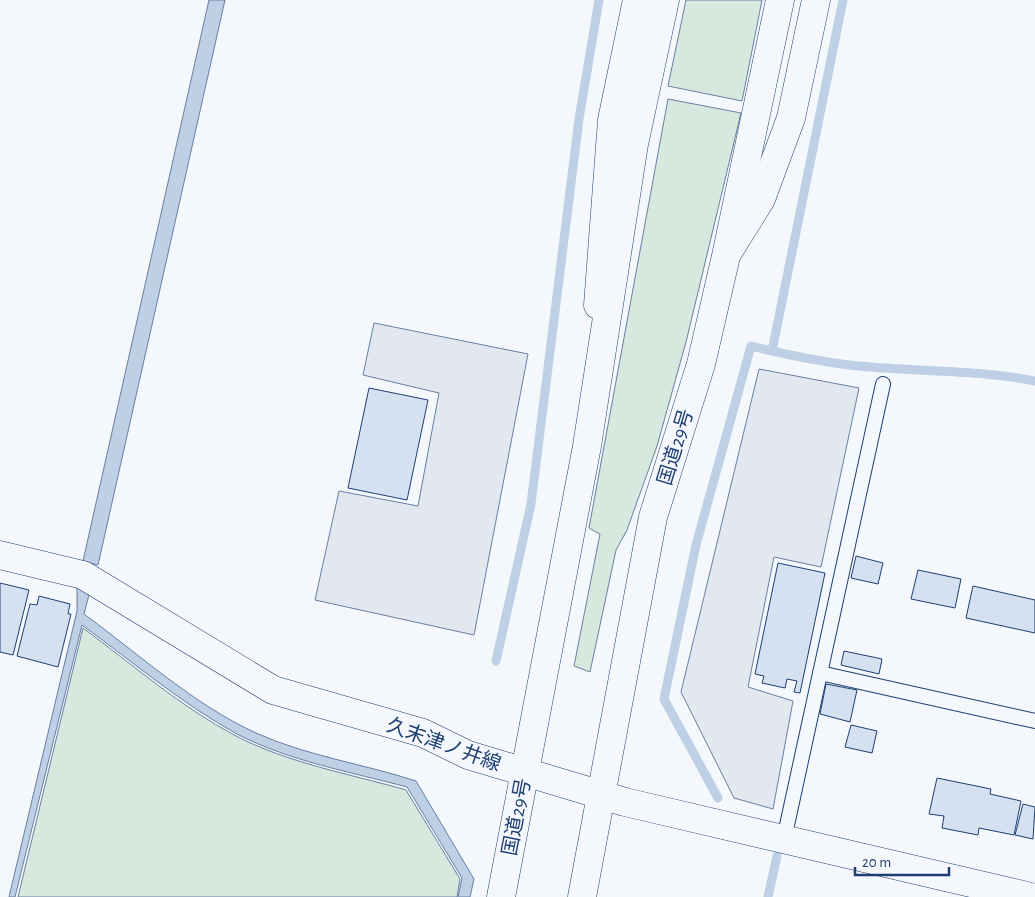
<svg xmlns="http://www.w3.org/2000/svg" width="1035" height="897" font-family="'Alegreya Sans','Noto Sans JP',sans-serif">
<rect width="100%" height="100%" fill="#f4f7fb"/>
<g fill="#d7e8df" stroke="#687fa3">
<polygon points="686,0 762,0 742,101 668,86"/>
<polygon points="668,99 741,113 686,342 657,446 627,530 616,550 590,672 574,666 600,534 589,528"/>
<path d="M83,628C133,665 181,707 236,736C288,763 350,774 406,790L460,879L457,897H18Z"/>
</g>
<g fill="#e3e8f0" stroke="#687fa3">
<polygon points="374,323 528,354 474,635 315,600 339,491 418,506 439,393 363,375"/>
<polygon points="759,369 859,388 821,567 774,557 748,687 793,701 773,809 734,798 681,692"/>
</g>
<g fill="#bed0e5" stroke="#687fa3">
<polygon points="209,0 225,0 98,565 83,561"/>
<path d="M77,588L90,591L84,614C140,655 193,704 256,733C307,756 364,764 416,781L474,879L470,897H458L462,878L407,787C351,772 289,761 237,734C182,704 133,662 82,625L15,897H9L77,611Z"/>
</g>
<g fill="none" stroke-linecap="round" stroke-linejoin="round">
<g stroke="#bed0e5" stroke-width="9">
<polyline points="772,351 843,0"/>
<polyline points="496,661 531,504 579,119 599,0"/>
<path d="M718,798L664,699L696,545L751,346C783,354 816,361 849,365C911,372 974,369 1035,381"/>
<polyline points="768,897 777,856"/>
</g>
</g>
<g fill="#d5e0f0" stroke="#1d3f73">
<polygon points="369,388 428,400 407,500 348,488"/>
<polygon points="856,556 883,563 878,584 851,578"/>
<polygon points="778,563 825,573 800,693 794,692 797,681 787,679 785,688 762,683 764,676 755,674"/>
<polygon points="918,570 961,579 955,608 911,599"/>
<polygon points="0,583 29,590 13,655 0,652"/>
<polygon points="973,586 1035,600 1035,633 966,618"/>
<polygon points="39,596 70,604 68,614 71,614 58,667 17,656 30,604 37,605"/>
<polygon points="844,651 882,659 879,674 841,665"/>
<polygon points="826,684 857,690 850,722 820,714"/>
<polygon points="851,725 877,731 872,753 845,747"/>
<polygon points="937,778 991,789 990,794 1021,801 1014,835 979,828 978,835 942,828 944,816 929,814"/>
<polygon points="1023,804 1035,807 1033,839 1015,835"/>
</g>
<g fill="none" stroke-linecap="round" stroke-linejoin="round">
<g stroke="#1d3f73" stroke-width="16">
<g id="lane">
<polyline points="820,673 1035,721"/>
<polyline points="784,839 883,384"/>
</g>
</g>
<g stroke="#1d3f73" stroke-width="29">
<g id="street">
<polyline points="728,252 761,199 791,118 816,0"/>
<polyline points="598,305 612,120 637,0"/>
<polyline points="0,555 83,575 273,690 423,733 468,755 625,802 1031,897"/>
</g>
</g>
<g stroke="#1d3f73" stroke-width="29">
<g id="highway">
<polyline points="501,897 587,446 634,144 665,0"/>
<polyline points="582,897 653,517 701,364 726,256 780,0"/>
</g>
</g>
<use href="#lane" stroke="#f4f7fb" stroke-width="14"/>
<use href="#street" stroke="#f4f7fb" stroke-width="28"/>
<use href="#highway" stroke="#f4f7fb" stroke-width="28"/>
</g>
<g text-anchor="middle" stroke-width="4" stroke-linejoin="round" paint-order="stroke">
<g font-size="20" fill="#1d3f73" stroke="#f4f7fb">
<text transform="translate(675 447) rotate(-73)" y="7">国道29号</text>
<text transform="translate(444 744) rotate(20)" y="7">久末津ノ井線</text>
<text transform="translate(516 817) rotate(-79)" y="7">国道29号</text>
</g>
</g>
<path d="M855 867v8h94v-8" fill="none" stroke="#1d3f73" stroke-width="2.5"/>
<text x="862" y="867" font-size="15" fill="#1d3f73" stroke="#f4f7fb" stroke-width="4" paint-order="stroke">20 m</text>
</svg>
